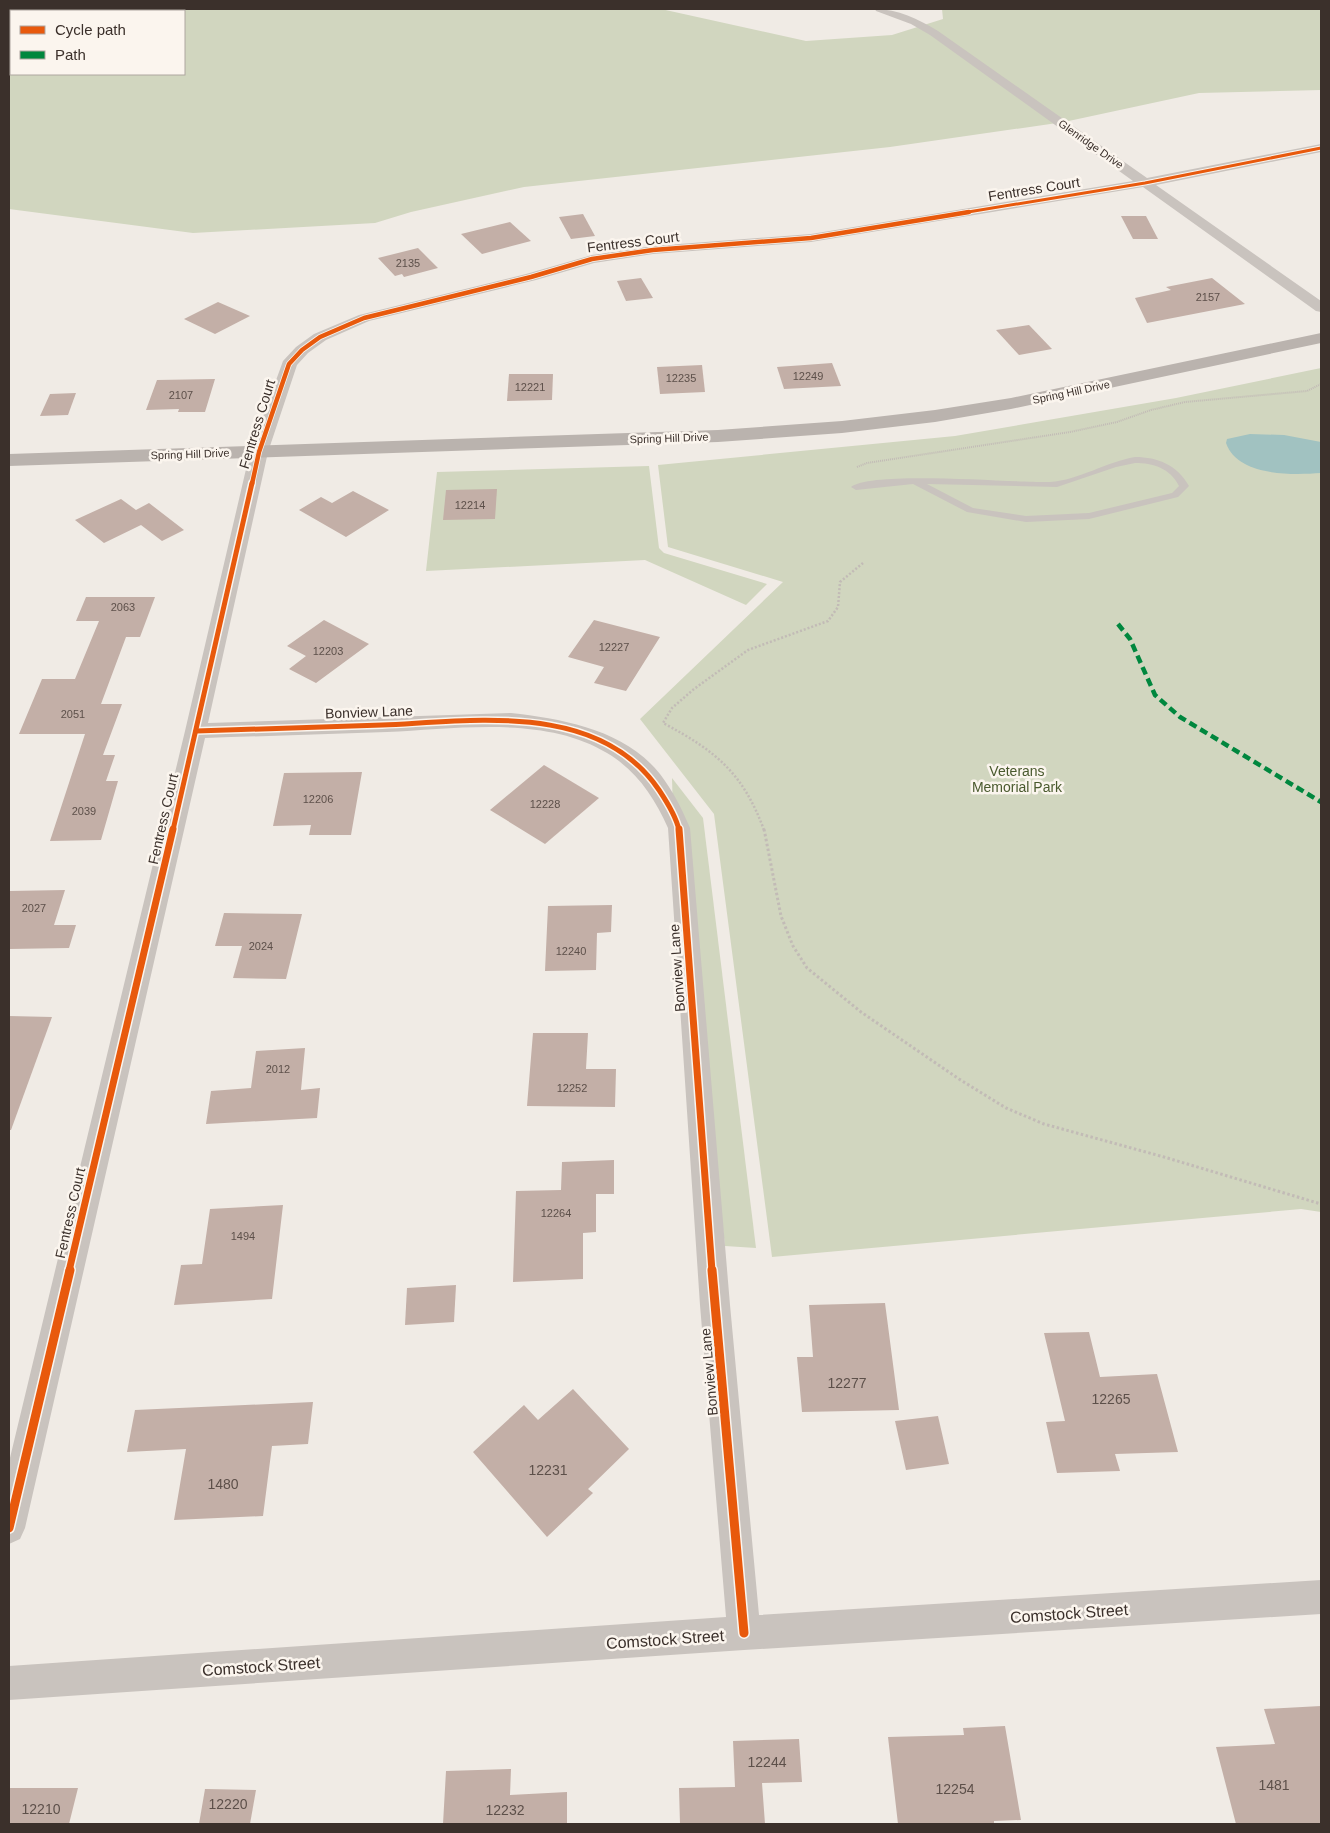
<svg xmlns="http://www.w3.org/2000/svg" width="1330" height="1833" font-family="Arial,sans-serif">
<rect width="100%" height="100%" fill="#f0ebe5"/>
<g fill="#d1d6bf" fill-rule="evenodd">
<path d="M9,9H661L806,41L892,35L943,19L942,9H1321V90L1199,93L1064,122L890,147L524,187L411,212L375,223L193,233L9,209ZM11,11H184V74H11Z"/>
<polygon points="1321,368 1321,1212 1301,1209 772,1257 714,814 640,719 783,582 668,547 658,465 955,436 1176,398"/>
<polygon points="649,466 659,548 664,553 767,584 746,605 645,560 426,571 437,472"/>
<polygon points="672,778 703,818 756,1248 725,1246 673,814"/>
</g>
<path fill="#a1c2c1" d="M1250,434L1284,435L1321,442V473C1293,475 1238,477 1226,443L1227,439Z"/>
<g fill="#c3afa7">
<polygon points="583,214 595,236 571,239 559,217"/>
<polygon points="1121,216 1146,216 1158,239 1133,239"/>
<polygon points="510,222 531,241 482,254 461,234"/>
<polygon points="418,248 438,268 404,277 402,274 395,276 378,258"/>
<polygon points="641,278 653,298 626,301 617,281"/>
<polygon points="1212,278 1245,304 1147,323 1135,298 1171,290 1166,287"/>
<polygon points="218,302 250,316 215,334 184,319"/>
<polygon points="1029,325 1052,349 1019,355 996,330"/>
<polygon points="832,363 841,386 784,389 777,367"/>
<polygon points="702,365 705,392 660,394 657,367"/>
<polygon points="509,374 553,374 552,400 507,401"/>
<polygon points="215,379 205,412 178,412 179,409 146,410 157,380"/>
<polygon points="76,393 68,415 40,416 50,394"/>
<polygon points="497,489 495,519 443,520 446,490"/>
<polygon points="353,491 389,510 346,537 299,510 321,497 332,503"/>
<polygon points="121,499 136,510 149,503 184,530 162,541 141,525 104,543 75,520"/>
<polygon points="86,597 155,597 140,637 126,637 101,704 122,704 103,755 115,755 106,781 118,781 101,840 50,841 85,734 19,734 42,679 75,679 99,621 76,621"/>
<polygon points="324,620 369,644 316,683 289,669 306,656 287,646"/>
<polygon points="594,620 660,637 626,691 594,683 604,667 568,657"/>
<polygon points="544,765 599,798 545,844 490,810"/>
<polygon points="362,772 351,835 309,835 311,825 273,826 284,773"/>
<polygon points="65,890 54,925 76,925 69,948 9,949 9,891"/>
<polygon points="612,905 611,932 597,933 596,970 545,971 548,906"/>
<polygon points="224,913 302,914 286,979 233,978 242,946 215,946"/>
<polygon points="9,1016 52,1017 11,1130 9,1130"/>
<polygon points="533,1033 588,1033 586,1069 616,1069 615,1107 527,1106"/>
<polygon points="305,1048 301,1090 320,1088 317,1118 206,1124 211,1091 251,1088 256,1051"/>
<polygon points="614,1160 614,1194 596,1194 596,1232 583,1233 583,1279 513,1282 516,1191 561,1190 562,1162"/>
<polygon points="283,1205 272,1299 174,1305 181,1265 202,1264 210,1209"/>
<polygon points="456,1285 454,1322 405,1325 407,1288"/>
<polygon points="885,1303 899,1410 802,1412 797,1357 813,1357 809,1305"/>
<polygon points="1089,1332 1100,1377 1157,1374 1178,1452 1115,1454 1120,1471 1057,1473 1046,1422 1065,1421 1044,1333"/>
<polygon points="573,1389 629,1449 588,1489 593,1493 547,1537 473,1452 524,1405 538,1420"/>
<polygon points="313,1402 308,1444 272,1446 263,1516 174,1520 186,1449 127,1452 135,1410"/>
<polygon points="938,1416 949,1464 906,1470 895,1421"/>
<polygon points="1321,1706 1321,1824 1236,1824 1216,1747 1275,1744 1264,1709"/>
<polygon points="1005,1726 1021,1820 994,1821 994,1824 898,1824 888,1737 964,1735 963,1728"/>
<polygon points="799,1739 802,1782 762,1783 765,1824 680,1824 679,1788 735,1787 733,1741"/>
<polygon points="511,1769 510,1795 567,1792 567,1824 443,1824 446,1771"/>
<polygon points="9,1788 78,1788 69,1824 9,1824"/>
<polygon points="205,1789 256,1790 250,1824 199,1824"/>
</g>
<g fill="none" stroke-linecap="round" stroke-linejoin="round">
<polyline stroke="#c2bbb6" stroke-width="2" stroke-dasharray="1 1" stroke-linecap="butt" points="857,467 867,463 1070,432 1117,422 1151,410 1185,402 1307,391 1321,384"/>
<path stroke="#c2bbb6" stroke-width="2.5" stroke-dasharray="2 2" stroke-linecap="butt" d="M764,830C743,773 716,751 663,723L672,708L694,689L748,650L828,621L838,607L840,582L863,563"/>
<polyline stroke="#c2bbb6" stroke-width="3" stroke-dasharray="2.5 2.5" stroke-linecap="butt" points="764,829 781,916 793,946 807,968 861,1012 959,1079 1006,1108 1044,1124 1164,1157 1321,1204"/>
<path fill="#c9c3be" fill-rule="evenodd" d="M1135,457C1158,457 1177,465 1189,486L1178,497L1089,519L1026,522L967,512L913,484L856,490L851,487C872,470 1015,483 1050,482C1079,480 1106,462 1135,457ZM1135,463C1153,463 1170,468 1179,486L1172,493L1089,513L1026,516L973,508L927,484L1057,487L1116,467Z"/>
<path fill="#c9c3be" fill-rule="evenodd" d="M875,9C898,9 918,19 938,31L1147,178L1321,144V152L1156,185L1321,301V312L1316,311L1143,187L811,242L653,254L594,263L536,280L369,321L326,340L308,353L297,365L268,452L208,723L511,713C564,719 625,730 660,774C673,791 682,809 690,828L730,1305L759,1615L1321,1580V1614L744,1650L9,1700V1666L726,1617L700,1305L668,828C654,797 637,771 607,753C545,715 456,729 387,732C326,734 266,736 205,738L25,1528L20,1539L9,1544V1462L185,731L250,452L283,361L296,347L314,334L359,315L526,274L592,255L653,246L811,234L1133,181L930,35L911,24L876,11Z"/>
<polygon fill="#bab3ae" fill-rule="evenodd" points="1321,333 1321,343 1011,409 935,422 842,433 718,442 9,466 9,454 718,430 842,421 935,410 1011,398"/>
<polyline stroke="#00873e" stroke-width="4.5" stroke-dasharray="8 4.5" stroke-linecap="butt" points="1118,624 1130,639 1155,695 1180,717 1321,802"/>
<g stroke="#fbf5ee" stroke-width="5">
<polyline id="cycleway-far4" points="962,213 1145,183 1321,148"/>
</g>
<g stroke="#fbf5ee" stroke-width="6">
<polyline id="cycleway-far3" points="252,484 259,452 289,364 302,350 320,337 364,318 531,277 592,259 653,250 811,238 969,212"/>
</g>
<g stroke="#fbf5ee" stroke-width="8">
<g id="cycleway-far2">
<path d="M196,731C258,729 320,727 382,725C474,721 599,701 659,790C667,802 676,816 679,830"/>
<polyline points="173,830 252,483"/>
</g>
</g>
<g stroke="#fbf5ee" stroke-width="10">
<g id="cycleway-far1">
<polyline points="679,829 712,1271"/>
<polyline points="69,1271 173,829"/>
</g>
</g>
<g stroke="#fbf5ee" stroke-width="12">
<g id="cycleway">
<polyline points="712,1270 744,1633"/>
<polyline points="9,1528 70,1270"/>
</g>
</g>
<use href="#cycleway-far4" stroke="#e8590c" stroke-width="3"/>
<use href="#cycleway-far3" stroke="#e8590c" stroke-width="4.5"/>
<use href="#cycleway-far2" stroke="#e8590c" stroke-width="5"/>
<use href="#cycleway-far1" stroke="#e8590c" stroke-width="7"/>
<use href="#cycleway" stroke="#e8590c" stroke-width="9"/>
</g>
<g text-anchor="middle" stroke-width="5" stroke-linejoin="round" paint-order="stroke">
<g font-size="11" fill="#3b302b" stroke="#fbf5ee">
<text transform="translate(1091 144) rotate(35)" y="4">Glenridge Drive</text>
<text transform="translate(1071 392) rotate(-12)" y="4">Spring Hill Drive</text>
<text transform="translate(669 438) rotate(-2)" y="4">Spring Hill Drive</text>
<text transform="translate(190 454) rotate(-2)" y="4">Spring Hill Drive</text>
</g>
<g font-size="11" fill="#5d504a">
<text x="408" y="267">2135</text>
<text x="1208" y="301">2157</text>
<text x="808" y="380">12249</text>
<text x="681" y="382">12235</text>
<text x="530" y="391">12221</text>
<text x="181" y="399">2107</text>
<text x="470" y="509">12214</text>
<text x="123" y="611">2063</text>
<text x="614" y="651">12227</text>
<text x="328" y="655">12203</text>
<text x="73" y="718">2051</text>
<text x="318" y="803">12206</text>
<text x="545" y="808">12228</text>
<text x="84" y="815">2039</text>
<text x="34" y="912">2027</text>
<text x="261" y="950">2024</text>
<text x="571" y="955">12240</text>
<text x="278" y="1073">2012</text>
<text x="572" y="1092">12252</text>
<text x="556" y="1217">12264</text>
<text x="243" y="1240">1494</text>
</g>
<g font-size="14" fill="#3b302b" stroke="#fbf5ee">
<text transform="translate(1034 189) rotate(-9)" y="5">Fentress Court</text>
<text transform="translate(633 242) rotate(-7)" y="5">Fentress Court</text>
<text transform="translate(257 424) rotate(-73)" y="5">Fentress Court</text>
<text transform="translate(369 712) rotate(-2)" y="5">Bonview Lane</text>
<text transform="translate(163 819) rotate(-77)" y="5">Fentress Court</text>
<text transform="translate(677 968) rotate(-94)" y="5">Bonview Lane</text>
<text transform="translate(70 1213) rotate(-77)" y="5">Fentress Court</text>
<text transform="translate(709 1372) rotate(-95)" y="5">Bonview Lane</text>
</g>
<g font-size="14" fill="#4a5a2e" stroke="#fbf5ee">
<text x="1017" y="776">Veterans<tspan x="1017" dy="16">Memorial Park</tspan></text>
</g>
<g font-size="14" fill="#5d504a">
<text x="847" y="1388">12277</text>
<text x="1111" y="1404">12265</text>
<text x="548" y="1475">12231</text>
<text x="223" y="1489">1480</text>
<text x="767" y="1767">12244</text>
<text x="1274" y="1790">1481</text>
<text x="955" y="1794">12254</text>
<text x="228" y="1809">12220</text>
<text x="41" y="1814">12210</text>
<text x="505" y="1815">12232</text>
</g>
<g font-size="16" fill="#3b302b" stroke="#fbf5ee">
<text transform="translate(1069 1613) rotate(-4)" y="6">Comstock Street</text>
<text transform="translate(665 1639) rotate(-4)" y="6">Comstock Street</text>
<text transform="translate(261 1666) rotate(-4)" y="6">Comstock Street</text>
</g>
</g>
<rect width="1330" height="1833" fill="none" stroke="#3b302b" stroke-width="20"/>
<rect x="10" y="10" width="175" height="65" fill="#fbf5ee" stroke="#aea6a0"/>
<rect x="20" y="26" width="25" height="8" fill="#e8590c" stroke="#aea6a0"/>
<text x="55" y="35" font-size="15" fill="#3b302b">Cycle path</text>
<rect x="20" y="51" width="25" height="8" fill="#00873e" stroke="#aea6a0"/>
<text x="55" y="60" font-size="15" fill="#3b302b">Path</text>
</svg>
